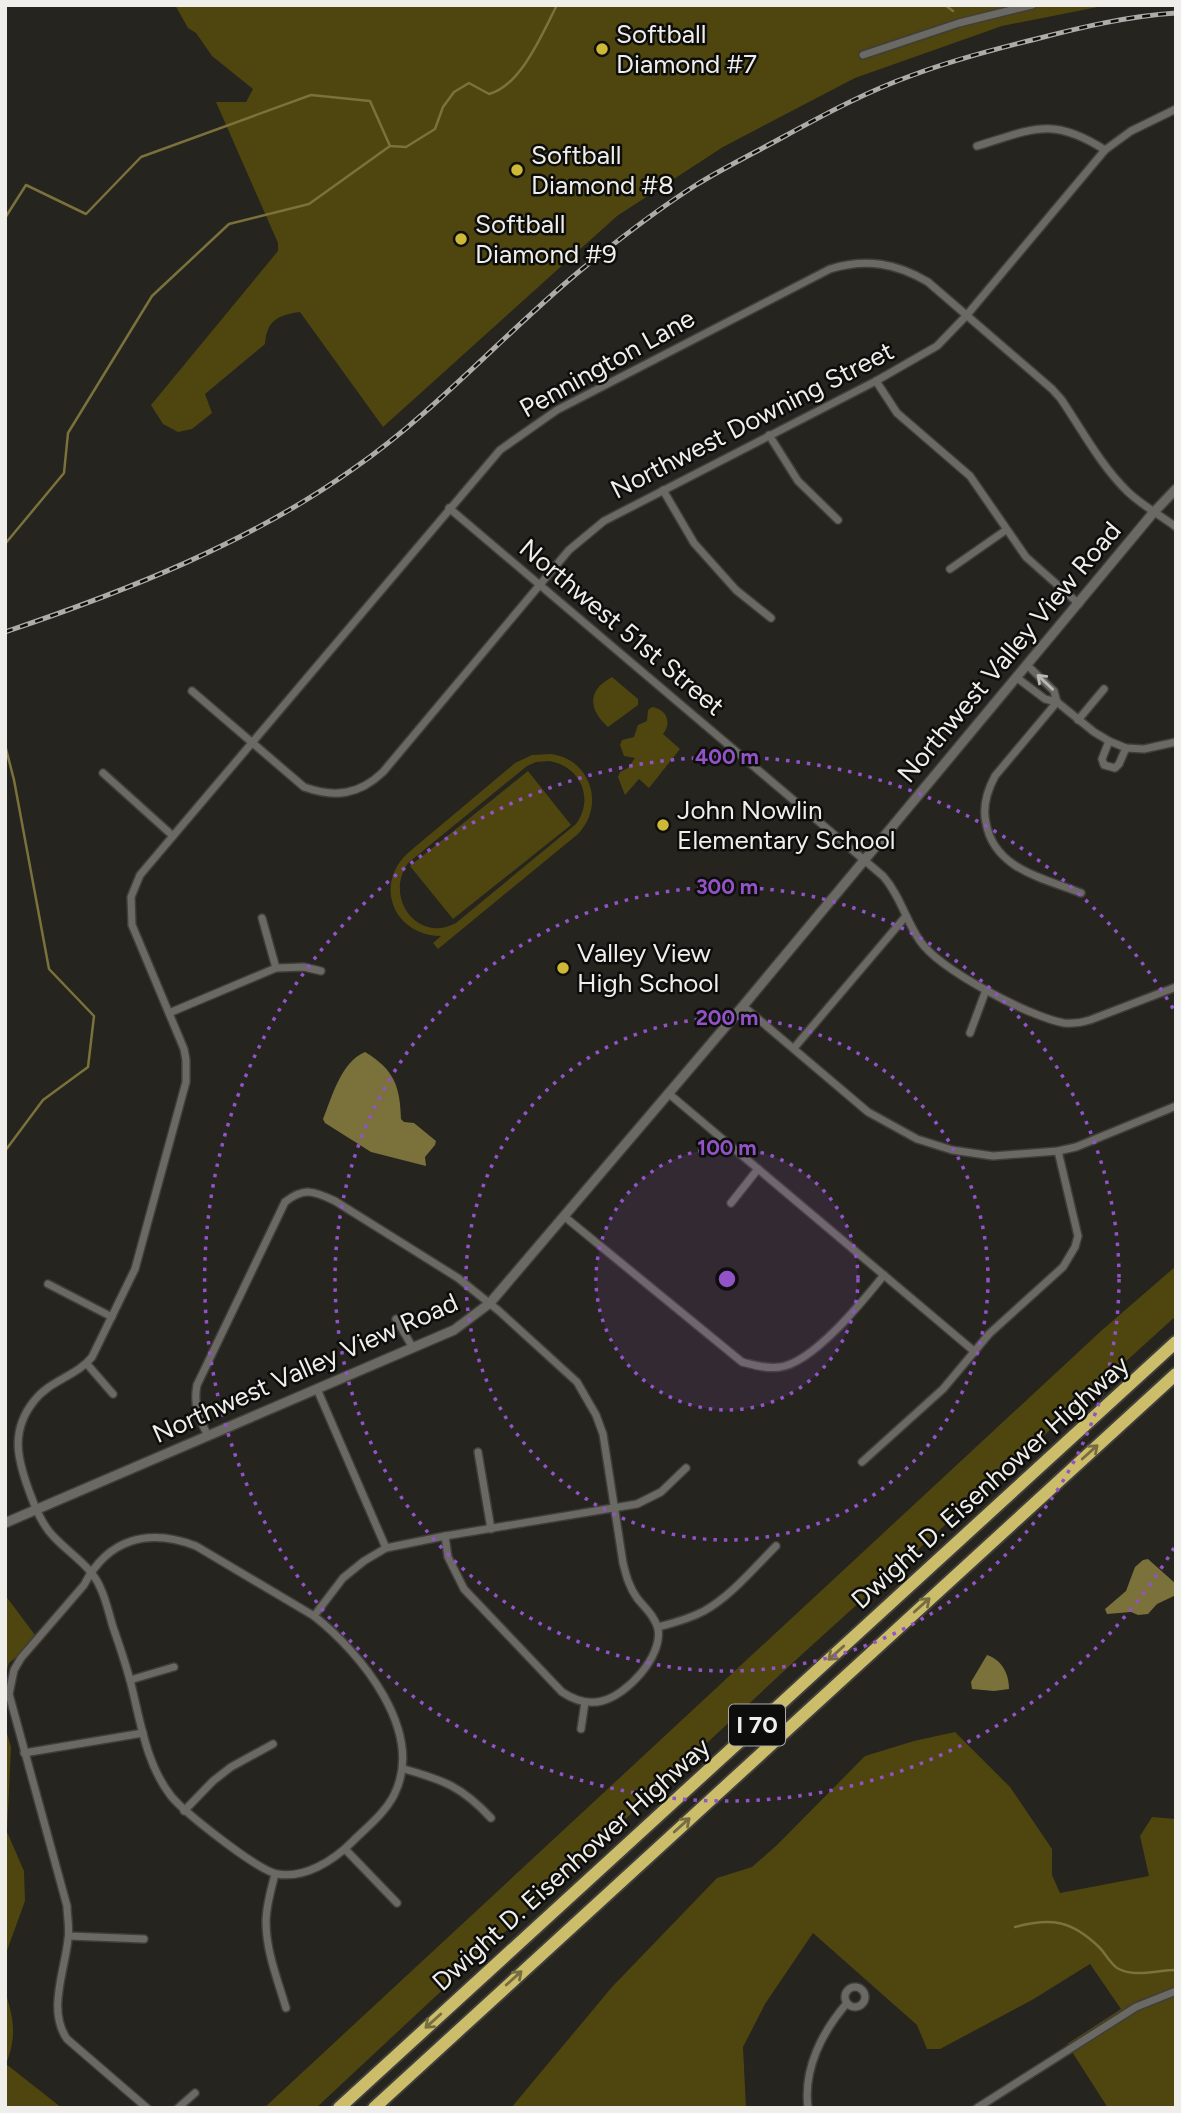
<svg xmlns="http://www.w3.org/2000/svg" width="1181" height="2113" font-family="Figtree,sans-serif">
<rect width="100%" height="100%" fill="#25241f"/>
<g fill="#4f450e" fill-rule="evenodd">
<path d="M175,5H1108L1002,26L855,78L723,147L617,216L383,427L300,312C278,315 267,320 265,344L205,394L212,413L192,429L178,432L163,424L151,405L278,251V243L216,102H246L253,89L212,56L196,33L188,28Z"/>
<path d="M612,677L638,699V705L608,727C589,710 586,691 612,677Z"/>
<path d="M652,707C667,709 672,723 663,734L680,749L649,788L639,779L625,795L618,777L620,772L628,768L635,758L624,756L620,745L622,740L634,737L638,725L647,721L648,710Z"/>
<path d="M550,754C590,758 606,805 578,834L438,949L433,943L441,936C393,935 373,884 409,852L515,763L532,755ZM549,761C580,766 595,798 576,824L456,923C417,944 384,897 408,863L527,766L536,762Z"/>
<polygon points="528,771 571,825 453,919 410,866"/>
<polygon points="1176,1266 1176,1316 798,1658 316,2108 264,2108 1101,1331"/>
<polygon points="5,1595 38,1639 9,1663 5,1676"/>
<polygon points="5,1727 11,1747 7,1832 24,1871 25,1901 5,1956"/>
<polygon points="955,1732 1010,1787 1052,1849 1052,1875 1060,1893 1149,1876 1140,1836 1152,1817 1176,1819 1176,2108 1108,2108 1067,2044 1121,2009 1090,1964 1032,2000 940,2049 927,2049 917,2025 813,1933 765,2004 743,2047 746,2108 511,2108 612,1987 717,1878 752,1867 777,1845 865,1756 914,1741"/>
<path d="M5,1991C14,2019 17,2037 6,2064L62,2108H5Z"/>
</g>
<g fill="#7b713b">
<path d="M365,1052C395,1070 400,1087 401,1119L404,1122L414,1123L436,1141L435,1145L425,1157L426,1166L371,1152L325,1123L323,1119C332,1097 341,1062 365,1052Z"/>
<polygon points="1148,1559 1176,1584 1176,1595 1157,1604 1148,1614 1138,1615 1131,1612 1107,1614 1105,1609 1126,1591 1135,1567 1143,1560"/>
<path d="M987,1655C1002,1660 1009,1674 1009,1689L994,1691L972,1689L971,1682Z"/>
</g>
<g fill="none" stroke-linecap="round" stroke-linejoin="round">
<g stroke="#7b713b" stroke-width="2.5">
<polyline points="945,5 953,11"/>
<path d="M5,218L26,185L86,214L141,157L311,95L370,101L390,146L406,147L435,129L443,107L454,92L469,83L489,94C521,86 543,32 557,5"/>
<polyline points="5,544 64,473 68,433 152,296 229,224 309,204 390,146"/>
<polyline points="5,745 14,780 49,969 94,1016 88,1067 43,1100 5,1151"/>
<path d="M1015,1927C1052,1917 1072,1921 1099,1947C1105,1953 1110,1963 1117,1968C1134,1978 1157,1970 1176,1970"/>
</g>
<g stroke="#403e3b" stroke-width="10">
<g id="minor">
<polyline points="863,55 959,23 1032,5"/>
<path d="M977,146C1033,129 1052,116 1105,150"/>
<polyline points="876,381 897,413 970,476 1026,557 1079,604"/>
<polyline points="769,435 798,481 838,520"/>
<polyline points="663,490 694,543 736,590 771,618"/>
<path d="M449,508L883,876C900,895 906,921 920,941C940,970 1030,1017 1064,1023C1073,1024 1081,1023 1090,1020L1176,987"/>
<polyline points="950,569 1006,530"/>
<polyline points="1027,665 1054,691 1057,702"/>
<polyline points="1016,677 1045,699 1057,702 1094,732 1109,741 1126,748 1144,749 1176,742"/>
<path d="M192,691L304,787C335,798 359,795 383,772L569,550L604,521L876,381L937,346L966,316L1105,150L1131,131L1176,109"/>
<path d="M1057,702L995,776C987,791 982,806 986,823C994,869 1043,878 1081,893"/>
<polyline points="1078,720 1104,689"/>
<polyline points="1109,741 1102,759 1104,765 1115,768 1119,764 1126,748"/>
<polyline points="103,773 173,836"/>
<polyline points="262,918 276,968"/>
<polyline points="743,1006 868,1112 917,1139 952,1150 993,1156 1058,1151 1076,1147 1176,1106"/>
<polyline points="169,1013 276,968 304,967 321,971"/>
<polyline points="970,1033 986,990"/>
<polyline points="794,1048 906,916"/>
<polyline points="668,1093 975,1352"/>
<polyline points="731,1203 758,1169"/>
<path d="M565,1217L742,1362C754,1365 767,1369 780,1367C813,1363 863,1301 884,1275"/>
<polyline points="48,1284 112,1317"/>
<polyline points="396,1319 413,1348"/>
<polyline points="87,1364 113,1394"/>
<polyline points="317,1389 386,1548"/>
<path d="M208,1436C199,1418 193,1405 197,1385L285,1202C304,1187 314,1191 335,1201L458,1278L499,1311L577,1382L596,1415L603,1434L623,1563C626,1575 629,1587 637,1598C644,1607 655,1616 658,1629C663,1656 627,1695 602,1701C587,1705 574,1700 562,1692L464,1589L448,1557L445,1536"/>
<polyline points="478,1452 491,1529"/>
<polyline points="862,1462 943,1389 989,1334 1063,1267 1075,1247 1078,1236 1058,1151"/>
<polyline points="314,1616 343,1578 364,1561 386,1548 445,1536 637,1504 661,1492 686,1468"/>
<path d="M658,1627C674,1623 689,1619 704,1611C731,1596 754,1568 776,1546"/>
<polyline points="130,1680 174,1667"/>
<polyline points="581,1729 585,1702"/>
<polyline points="24,1753 143,1733"/>
<path d="M404,1769C444,1780 462,1787 491,1818"/>
<polyline points="184,1811 213,1781 231,1767 273,1744"/>
<polyline points="345,1849 397,1903"/>
<path d="M275,1874C271,1890 266,1906 266,1922C266,1951 278,1981 286,2008"/>
<polyline points="69,1936 144,1939"/>
<circle cx="855" cy="1997" r="10"/>
<path d="M147,2108L67,2039C47,2010 65,1971 68,1939C70,1928 67,1916 67,1906L9,1694L14,1670L21,1658L84,1585C108,1538 149,1528 196,1546L314,1616C361,1653 426,1732 394,1795C385,1813 366,1828 352,1842C333,1861 304,1879 277,1874C257,1870 185,1813 171,1796C147,1765 141,1725 132,1688C127,1667 120,1647 113,1627C109,1614 106,1599 100,1587C91,1566 69,1553 54,1537C43,1526 36,1510 31,1496C18,1462 9,1432 34,1401C50,1380 77,1376 92,1357L135,1269L186,1082V1060L184,1049L132,925L131,897L140,875L500,450L557,410L830,269C866,258 896,263 928,282L1052,389L1061,399C1082,430 1101,466 1128,492C1143,506 1160,515 1176,527"/>
<polyline points="178,2108 195,2093"/>
<path d="M808,2108C803,2069 822,2032 847,2003"/>
<polyline points="977,2108 1136,2007 1176,1991"/>
</g>
</g>
<g stroke="#403e3b" stroke-width="12">
<polyline id="tertiary" points="5,1523 454,1330 490,1303 743,1006 1153,513 1176,489"/>
</g>
<g stroke="#403e3b" stroke-width="16">
<g id="motorway">
<polyline points="339,2108 1176,1342"/>
<polyline points="374,2108 1176,1374"/>
</g>
</g>
<use href="#minor" stroke="#6a6963" stroke-width="7"/>
<use href="#tertiary" stroke="#6a6963" stroke-width="9"/>
<use href="#motorway" stroke="#ccbd6b" stroke-width="12"/>
<g stroke="#adaca9" stroke-width="5">
<path id="rail" d="M5,632C126,591 249,543 353,469C438,410 507,330 587,265C622,237 658,209 696,185C725,167 756,152 785,136C827,113 868,91 913,75C953,60 995,49 1036,39C1082,27 1129,16 1176,13"/>
</g>
<use href="#rail" stroke="#0d0d0b" stroke-width="2.5" stroke-dasharray="8" stroke-linecap="butt"/>
</g>
<defs><path id="oneway-shaft" d="M-6 0H5M1.5-3L5.5 0L1.5 3" fill="none" stroke-width="1.6" stroke-linecap="round" stroke-linejoin="round" transform="scale(1.75)"/></defs>
<use stroke="#bab9b5" href="#oneway-shaft" transform="translate(1045 682) rotate(-136)"/>
<g stroke="#766e40">
<use href="#oneway-shaft" transform="translate(1090 1452) rotate(-42)"/>
<use href="#oneway-shaft" transform="translate(922 1605) rotate(-42)"/>
<use href="#oneway-shaft" transform="translate(836 1653) rotate(138)"/>
<use href="#oneway-shaft" transform="translate(682 1825) rotate(-42)"/>
<use href="#oneway-shaft" transform="translate(514 1978) rotate(-42)"/>
<use href="#oneway-shaft" transform="translate(433 2021) rotate(138)"/>
</g>
<circle cx="727" cy="1279" r="131" fill="#9253c8" fill-opacity=".12"/>
<g fill="none" stroke="#9253c8" stroke-width="3.5" stroke-dasharray="3.5 7">
<circle cx="727" cy="1279" r="131"/>
<circle cx="727" cy="1279" r="261"/>
<circle cx="727" cy="1279" r="392"/>
<path d="M1174 1548A522 522 0 1 1 1174 1010"/>
</g>
<g fill="#ceb837" stroke="#0d0d0b" stroke-width="2.5">
<circle cx="602" cy="49" r="7"/>
<circle cx="517" cy="170" r="7"/>
<circle cx="461" cy="239" r="7"/>
<circle cx="663" cy="825" r="7"/>
<circle cx="563" cy="968" r="7"/>
</g>
<g text-anchor="middle" stroke-width="5" stroke-linejoin="round" paint-order="stroke">
<rect fill="#0d0d0b" stroke="#abaaa8" stroke-width="2" x="729" y="1704.5" width="56" height="41" rx="5"/>
<g font-size="24" font-weight="bold" fill="#efeeeb">
<text x="757" y="1733">I 70</text>
</g>
<g font-size="26" fill="#efeeeb" stroke="#0d0d0b" text-anchor="start">
<text x="616" y="43">Softball<tspan x="616" dy="30">Diamond #7</tspan></text>
<text x="531" y="164">Softball<tspan x="531" dy="30">Diamond #8</tspan></text>
<text x="475" y="233">Softball<tspan x="475" dy="30">Diamond #9</tspan></text>
<text x="677" y="819">John Nowlin<tspan x="677" dy="30">Elementary School</tspan></text>
<text x="577" y="962">Valley View<tspan x="577" dy="30">High School</tspan></text>
</g>
<g font-size="26" fill="#efeeeb" stroke="#0d0d0b">
<text transform="translate(607 363) rotate(-29)" y="9">Pennington Lane</text>
<text transform="translate(752 420) rotate(-27)" y="9">Northwest Downing Street</text>
<text transform="translate(622 627) rotate(40)" y="9">Northwest 51st Street</text>
<text transform="translate(1009 652) rotate(-50)" y="9">Northwest Valley View Road</text>
<text transform="translate(305 1368) rotate(-24)" y="9">Northwest Valley View Road</text>
<text transform="translate(990 1482) rotate(-42)" y="9">Dwight D. Eisenhower Highway</text>
<text transform="translate(571 1864) rotate(-42)" y="9">Dwight D. Eisenhower Highway</text>
</g>
</g>
<circle cx="727" cy="1279" r="10" fill="#9253c8" stroke="#0d0d0b" stroke-width="3.5"/>
<g font-size="21" text-anchor="middle" font-weight="bold" fill="#9253c8" stroke="#0d0d0b" stroke-width="5" stroke-linejoin="round" paint-order="stroke">
<text x="727" y="764">400 m</text>
<text x="727" y="894">300 m</text>
<text x="727" y="1025">200 m</text>
<text x="727" y="1155">100 m</text>
</g>
<rect width="1181" height="2113" fill="none" stroke="#efeeeb" stroke-width="14"/>
</svg>
